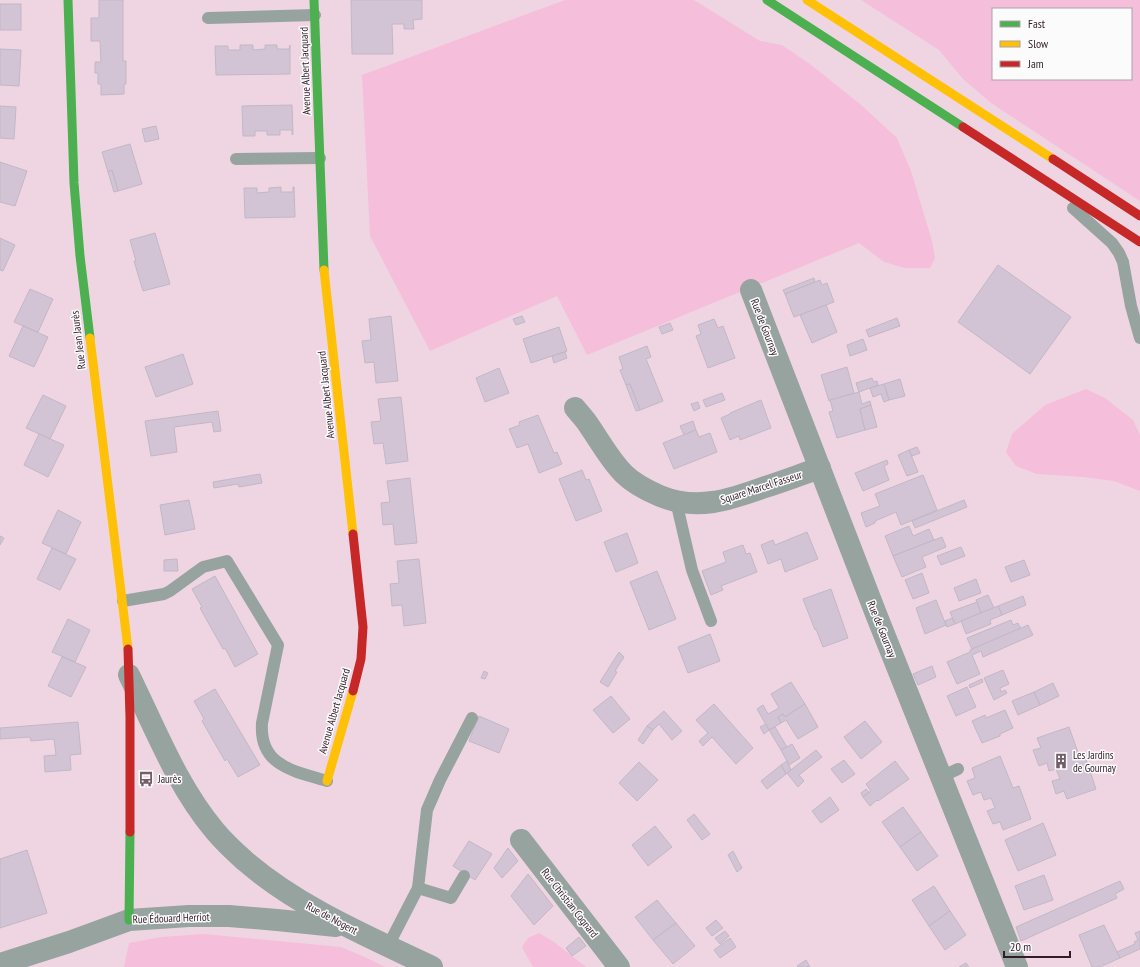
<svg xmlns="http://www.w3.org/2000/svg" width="1140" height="967" font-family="'PT Sans Narrow',sans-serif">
<rect width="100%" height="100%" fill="#efd5e2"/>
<g fill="#f5bedb" fill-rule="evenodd">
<polygon points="565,0 694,0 760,41 782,45 810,64 860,104 897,138 911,171 932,241 935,258 930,268 905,268 884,262 859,243 587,355 557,296 430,351 370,236 362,75"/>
<path d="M861,0H1140V201L991,103L963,79L939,50ZM993,9H1131V79H993Z"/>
<polygon points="1086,389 1105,398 1133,420 1140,435 1140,491 1114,481 1083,477 1037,474 1016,466 1006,452 1012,434 1045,405"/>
<polygon points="539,933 554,942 586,967 533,967 522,947 528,938"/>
<polygon points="204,934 341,947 367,958 385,967 124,967 129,943 161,937"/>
</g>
<g fill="#d2c4d5" stroke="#c2b7c6">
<polygon points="99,0 123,0 123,61 126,61 126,84 124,84 124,94 101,95 101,84 98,84 98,73 95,73 95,62 101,62 100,41 91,41 91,18 99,18"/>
<polygon points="351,0 422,0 422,19 413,20 414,29 404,29 404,24 392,24 393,54 352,54"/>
<rect x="0" y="4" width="21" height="26"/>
<polygon points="240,45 253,45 253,50 265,49 265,45 277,45 277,49 289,49 290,45 290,74 216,75 215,46 228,46 228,50 240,50"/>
<polygon points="0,49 21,50 19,86 0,85"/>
<polygon points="292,105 293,134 292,135 292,130 280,130 280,135 267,135 267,131 255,131 255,136 243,136 242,106"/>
<polygon points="0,106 16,107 14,139 0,138"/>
<polygon points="156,126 159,139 145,142 142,129"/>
<polygon points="130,144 142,184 118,191 112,170 108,172 102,152"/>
<polygon points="0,162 27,171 15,206 0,202"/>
<polygon points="112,170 118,191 114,192 108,172"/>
<polygon points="281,187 281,192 293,192 293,187 294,187 295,217 245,218 244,188 257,188 257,193 269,192 269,188"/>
<polygon points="155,233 170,284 143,291 134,261 136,261 130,240"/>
<polygon points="0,238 15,245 3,271 0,270"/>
<polygon points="998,265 1071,317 1030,374 958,322"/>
<polygon points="814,278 815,282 785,294 783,290"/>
<polygon points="820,280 822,285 827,283 834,302 794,317 785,294"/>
<polygon points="30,289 53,299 38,332 14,322"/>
<polygon points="826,305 837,332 812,343 800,315"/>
<polygon points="391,316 398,381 376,383 374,362 365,363 362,341 371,340 369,319"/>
<polygon points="522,316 525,322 516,325 513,319"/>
<polygon points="897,318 900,326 869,337 866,330"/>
<polygon points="714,319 718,328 723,326 735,358 708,368 696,336 701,334 698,325"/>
<polygon points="670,323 673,330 662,334 659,327"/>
<polygon points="23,326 48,337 34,367 9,356"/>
<polygon points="559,327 567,351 531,363 523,339"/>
<polygon points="863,339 867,350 850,356 847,345"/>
<polygon points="647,346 651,357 646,359 663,401 640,410 630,384 626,385 620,370 623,369 619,357"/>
<polygon points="565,352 567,358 554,363 552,356"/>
<polygon points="183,354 193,384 156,397 145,367"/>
<polygon points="847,367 854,393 829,401 821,375"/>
<polygon points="499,368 509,393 485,402 476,378"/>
<polygon points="872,378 874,382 877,381 878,385 859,392 856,383"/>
<polygon points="900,379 905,396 889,400 884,384"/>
<polygon points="630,384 640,410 636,411 626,385"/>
<polygon points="884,384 889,400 884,402 881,394 873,397 870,388"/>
<polygon points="859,392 862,404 870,401 871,405 860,409 865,430 837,438 829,412 833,411 830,400"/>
<polygon points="722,393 725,400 706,407 703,400"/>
<polygon points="43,395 66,406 50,439 26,428"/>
<polygon points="401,397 408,461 386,464 383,443 374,444 371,422 381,421 378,399"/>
<polygon points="761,400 771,428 740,440 739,436 730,440 721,418 730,414 730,413"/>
<polygon points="698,402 700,408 694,411 691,404"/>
<polygon points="871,405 877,427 865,430 860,409"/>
<polygon points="218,411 221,431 214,432 212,422 174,427 177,452 151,456 145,421"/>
<polygon points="538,415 554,453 557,452 562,464 539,473 528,444 517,448 509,429 520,425 519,422"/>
<polygon points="693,421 696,430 684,435 680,426"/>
<polygon points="696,430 699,437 710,433 717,452 674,469 663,443"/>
<polygon points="39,434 64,445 48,477 24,465"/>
<polygon points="917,447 920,453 912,456 909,450"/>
<polygon points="909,450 918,472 907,476 898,455"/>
<polygon points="887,460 888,464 884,466 889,480 863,491 855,473"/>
<polygon points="582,470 586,480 589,479 602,511 576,521 559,479"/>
<polygon points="260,474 262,483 239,487 238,484 214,488 213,482"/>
<polygon points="923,475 937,510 901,525 896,512 875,521 875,523 866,527 861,513 880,506 875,494"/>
<polygon points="410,478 417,543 395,545 393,524 383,525 381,503 390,502 387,481"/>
<polygon points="189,500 195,529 165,535 160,505"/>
<polygon points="964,500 967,507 915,528 912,521"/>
<polygon points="58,510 81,522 66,554 42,543"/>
<polygon points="909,526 913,536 929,529 934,540 893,556 885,536"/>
<polygon points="807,532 818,559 785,572 781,559 768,564 761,545 773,540 775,545"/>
<polygon points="627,533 638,563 616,572 604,542"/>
<polygon points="0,536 4,538 0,545"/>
<polygon points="942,537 946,547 922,557 926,567 902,577 893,556"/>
<polygon points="743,545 746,554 750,553 757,572 721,586 723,590 711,595 702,571 726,562 723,552"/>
<polygon points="961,547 965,556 941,565 937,556"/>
<polygon points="52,548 76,559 60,590 37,579"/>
<polygon points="177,559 178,571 164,571 164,560"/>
<polygon points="419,559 426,623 404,626 402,605 392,606 390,584 399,583 397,561"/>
<polygon points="1024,560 1030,575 1011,582 1005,567"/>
<polygon points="657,571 676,619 649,630 630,582"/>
<polygon points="922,573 929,593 913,599 905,580"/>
<polygon points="215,576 258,654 235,667 225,648 223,649 200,608 202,607 192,589"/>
<polygon points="976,579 981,593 959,601 954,588"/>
<polygon points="831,589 848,638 823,647 816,629 815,630 803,599"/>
<polygon points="988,595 994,608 981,613 976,600"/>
<polygon points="1023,596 1026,605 1002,615 998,606"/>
<polygon points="936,600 946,625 925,634 916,608"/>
<polygon points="977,602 981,613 955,624 950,612"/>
<polygon points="998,606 1002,615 990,620 991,624 966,634 961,621"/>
<polygon points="952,618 955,624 947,627 945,621"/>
<polygon points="68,619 90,630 75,662 52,652"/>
<polygon points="1011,620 1013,625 1018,623 1021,629 972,649 967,638"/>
<polygon points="1028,625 1033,635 983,657 981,651 972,655 980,674 957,684 947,662 970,652 970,650 972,649"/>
<polygon points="710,634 720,661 688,673 678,647"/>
<polygon points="619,652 624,657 615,671 617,672 608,687 600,682"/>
<polygon points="62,657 86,667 71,697 48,686"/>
<polygon points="932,666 936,677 918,685 913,674"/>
<polygon points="1003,670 1009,684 1000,688 1001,692 1005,690 1007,693 994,700 984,678"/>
<polygon points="484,671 488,673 485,679 481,678"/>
<polygon points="982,679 983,682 970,688 969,685"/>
<polygon points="791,682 805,704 785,717 783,714 778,717 781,723 769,730 757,709 763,705 768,714 779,708 771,694"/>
<polygon points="1053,683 1059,696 1040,705 1034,692"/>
<polygon points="967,687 976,707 956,716 947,696"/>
<polygon points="215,689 260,765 238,777 227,759 225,761 202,721 204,719 194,701"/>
<polygon points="1034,692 1040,705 1018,715 1012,701"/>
<polygon points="611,696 630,719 613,733 593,710"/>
<polygon points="714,704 753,748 736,764 712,737 703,746 699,741 708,733 696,720"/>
<polygon points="805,704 818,727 798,739 786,720 781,723 778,717 783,714 785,717"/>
<polygon points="1005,710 1013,728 1000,734 1000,736 982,743 972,721 985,715 986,718"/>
<polygon points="664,711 682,731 672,740 659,724 653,730 647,726"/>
<polygon points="479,716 509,729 499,753 469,741"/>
<polygon points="865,721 882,742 861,759 844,737"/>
<polygon points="78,722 81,754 70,755 71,770 45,772 44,756 56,755 54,739 31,741 30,737 0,739 0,728"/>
<polygon points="766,724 769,730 764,734 760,727"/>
<polygon points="647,726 653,730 643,744 638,740"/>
<polygon points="775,727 787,747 781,750 769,730"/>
<polygon points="1069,727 1080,758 1085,756 1096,789 1067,799 1064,791 1056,794 1052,781 1060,779 1056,769 1049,771 1047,763 1039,766 1033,750 1041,748 1037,738"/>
<polygon points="792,744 800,758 789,765 781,750"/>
<polygon points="816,750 822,757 799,775 804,781 798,787 787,773"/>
<polygon points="1000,756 1013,788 1019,786 1031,819 1003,830 1000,822 993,824 987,811 995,808 991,798 984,800 981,792 973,795 967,781 975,778 972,768"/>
<polygon points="844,760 855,774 842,783 831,769"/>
<polygon points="787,761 791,770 786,774 781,765"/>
<polygon points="895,761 909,779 878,801 877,800 870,806 863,797 871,791 866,784"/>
<polygon points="639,762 658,780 637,801 619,783"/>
<polygon points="781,765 786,774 767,789 761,781"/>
<polygon points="866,789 869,792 863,797 861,793"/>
<polygon points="830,797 839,810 821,823 812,811"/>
<polygon points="903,807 921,832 900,847 882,822"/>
<polygon points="694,814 710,834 702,840 687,820"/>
<polygon points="1043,823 1056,855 1018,871 1005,840"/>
<polygon points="655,826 672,847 648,866 632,845"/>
<polygon points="921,832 938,856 917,871 900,847"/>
<polygon points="469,841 492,854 475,880 453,866"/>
<polygon points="508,848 518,861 502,878 494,868"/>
<polygon points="27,850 47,913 0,928 0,859"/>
<polygon points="733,851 742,868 737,872 728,855"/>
<polygon points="528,874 553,906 534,925 511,896"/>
<polygon points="1044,875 1053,900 1024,910 1015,886"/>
<polygon points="1120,881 1124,889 1115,894 1117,898 1021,941 1016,927"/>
<polygon points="934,886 950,911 929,926 912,900"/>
<polygon points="657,900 676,923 653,940 635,917"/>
<polygon points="950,911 966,935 945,950 929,926"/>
<polygon points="716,920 723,928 712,936 706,928"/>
<polygon points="676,923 695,946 673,964 653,940"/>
<polygon points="1104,925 1120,958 1100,967 1092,967 1079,935"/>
<polygon points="725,931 729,936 720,944 715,938"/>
<polygon points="1140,931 1140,949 1120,958 1117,952 1135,944 1134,942 1138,940 1135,933"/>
<polygon points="579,937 586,946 572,956 566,948"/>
<polygon points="730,938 736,947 720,958 714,950"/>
<polygon points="806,960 810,967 798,967 797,966"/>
<polygon points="966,963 969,967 959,967"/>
</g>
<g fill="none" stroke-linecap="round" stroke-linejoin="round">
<g stroke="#97a39f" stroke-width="12">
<polyline points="208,18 315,15"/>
<polyline points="236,159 320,158"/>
<polyline points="1073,208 1112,243 1119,253 1123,262 1131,306 1140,338"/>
<polyline points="676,501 692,570 711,621"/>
<path d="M123,601L164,594L170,591L203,567L227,561L278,645L262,723C259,766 294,771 327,781"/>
<polyline points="941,777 958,769"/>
<polyline points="418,888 451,898 464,876"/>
<polyline points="388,946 418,888 422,853 427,810 440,780 472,718"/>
</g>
<g stroke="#97a39f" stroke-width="22">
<polyline points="751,290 876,614 1017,967"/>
<path d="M575,408C580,414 586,420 590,427C601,443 610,460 624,474C634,484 646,490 660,496C697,511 729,500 765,487C784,481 802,474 820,468"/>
<path d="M129,675C155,728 177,786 215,831C224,842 235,852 245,861C300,908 367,936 432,967"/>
<polyline points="521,840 619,967"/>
<polyline points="0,964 69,942 129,920 189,916 229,916 277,920 336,926"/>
</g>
<g stroke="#4caf50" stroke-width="9">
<polyline points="68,0 74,183 80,256 90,338"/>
<polyline points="314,0 324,270"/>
<polyline points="767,0 963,127"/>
<polyline points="129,920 130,832"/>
</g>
<g stroke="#ffc107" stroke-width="9">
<polyline points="807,0 1053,159"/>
<polyline points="324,270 353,534"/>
<polyline points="90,338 128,649"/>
<polyline points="327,781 353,691"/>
</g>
<g stroke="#c62828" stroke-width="9">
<polyline points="963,127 1140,242"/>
<polyline points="1053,159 1140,216"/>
<polyline points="128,649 130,717 130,832"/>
<polyline points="353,691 361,659 363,627 353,534"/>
</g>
</g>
<defs>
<g id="building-bare" transform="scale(1.2)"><path d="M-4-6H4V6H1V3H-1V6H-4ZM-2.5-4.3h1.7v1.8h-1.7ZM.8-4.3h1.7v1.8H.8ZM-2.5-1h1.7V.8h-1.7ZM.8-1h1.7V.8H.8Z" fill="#745d6a" stroke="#fbfbfb" stroke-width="2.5" paint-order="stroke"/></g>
<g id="bus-bare" transform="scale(1.2)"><path d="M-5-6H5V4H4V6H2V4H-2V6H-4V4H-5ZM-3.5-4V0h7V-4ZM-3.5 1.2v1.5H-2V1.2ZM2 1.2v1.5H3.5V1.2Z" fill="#745d6a" stroke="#fbfbfb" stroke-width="2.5" paint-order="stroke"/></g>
</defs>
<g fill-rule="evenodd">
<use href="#building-bare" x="1061" y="761"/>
<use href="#bus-bare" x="146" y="779"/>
</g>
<g text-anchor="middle" stroke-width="3" stroke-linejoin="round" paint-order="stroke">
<g font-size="11" fill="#321c29" stroke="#fbfbfb">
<text transform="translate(305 71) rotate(-92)" y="4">Avenue Albert Jacquard</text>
<text transform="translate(765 327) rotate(69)" y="4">Rue de Gournay</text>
<text transform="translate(78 340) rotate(-97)" y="4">Rue Jean Jaurès</text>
<text transform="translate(326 395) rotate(-96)" y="4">Avenue Albert Jacquard</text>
<text transform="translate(761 487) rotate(-18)" y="4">Square Marcel Fasseur</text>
<text transform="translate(882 629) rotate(68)" y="4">Rue de Gournay</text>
<text transform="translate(334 711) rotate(-74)" y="4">Avenue Albert Jacquard</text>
<text transform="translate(570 903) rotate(52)" y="4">Rue Christian Cognard</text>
<text transform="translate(171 918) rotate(-2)" y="4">Rue Édouard Herriot</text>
<text transform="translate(332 918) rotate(28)" y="4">Rue de Nogent</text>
</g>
<g font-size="11" fill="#321c29" stroke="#fbfbfb" text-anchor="start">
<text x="1073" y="759">Les Jardins<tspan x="1073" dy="13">de Gournay</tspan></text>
<text x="158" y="783">Jaurès</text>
</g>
</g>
<rect x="992" y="8" width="140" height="72" fill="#fbfbfb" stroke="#aba2a7"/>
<rect x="1000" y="21" width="20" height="6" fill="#4caf50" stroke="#aba2a7"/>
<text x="1028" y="28" font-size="12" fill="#321c29">Fast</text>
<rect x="1000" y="41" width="20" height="6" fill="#ffc107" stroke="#aba2a7"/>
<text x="1028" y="48" font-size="12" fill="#321c29">Slow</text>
<rect x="1000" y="61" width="20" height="6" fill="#c62828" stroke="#aba2a7"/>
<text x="1028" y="68" font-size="12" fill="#321c29">Jam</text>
<path d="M1004 951v6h66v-6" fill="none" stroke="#321c29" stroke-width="2"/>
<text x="1010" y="951" font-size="12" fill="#321c29" stroke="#fbfbfb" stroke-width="3" paint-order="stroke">20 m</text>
</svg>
